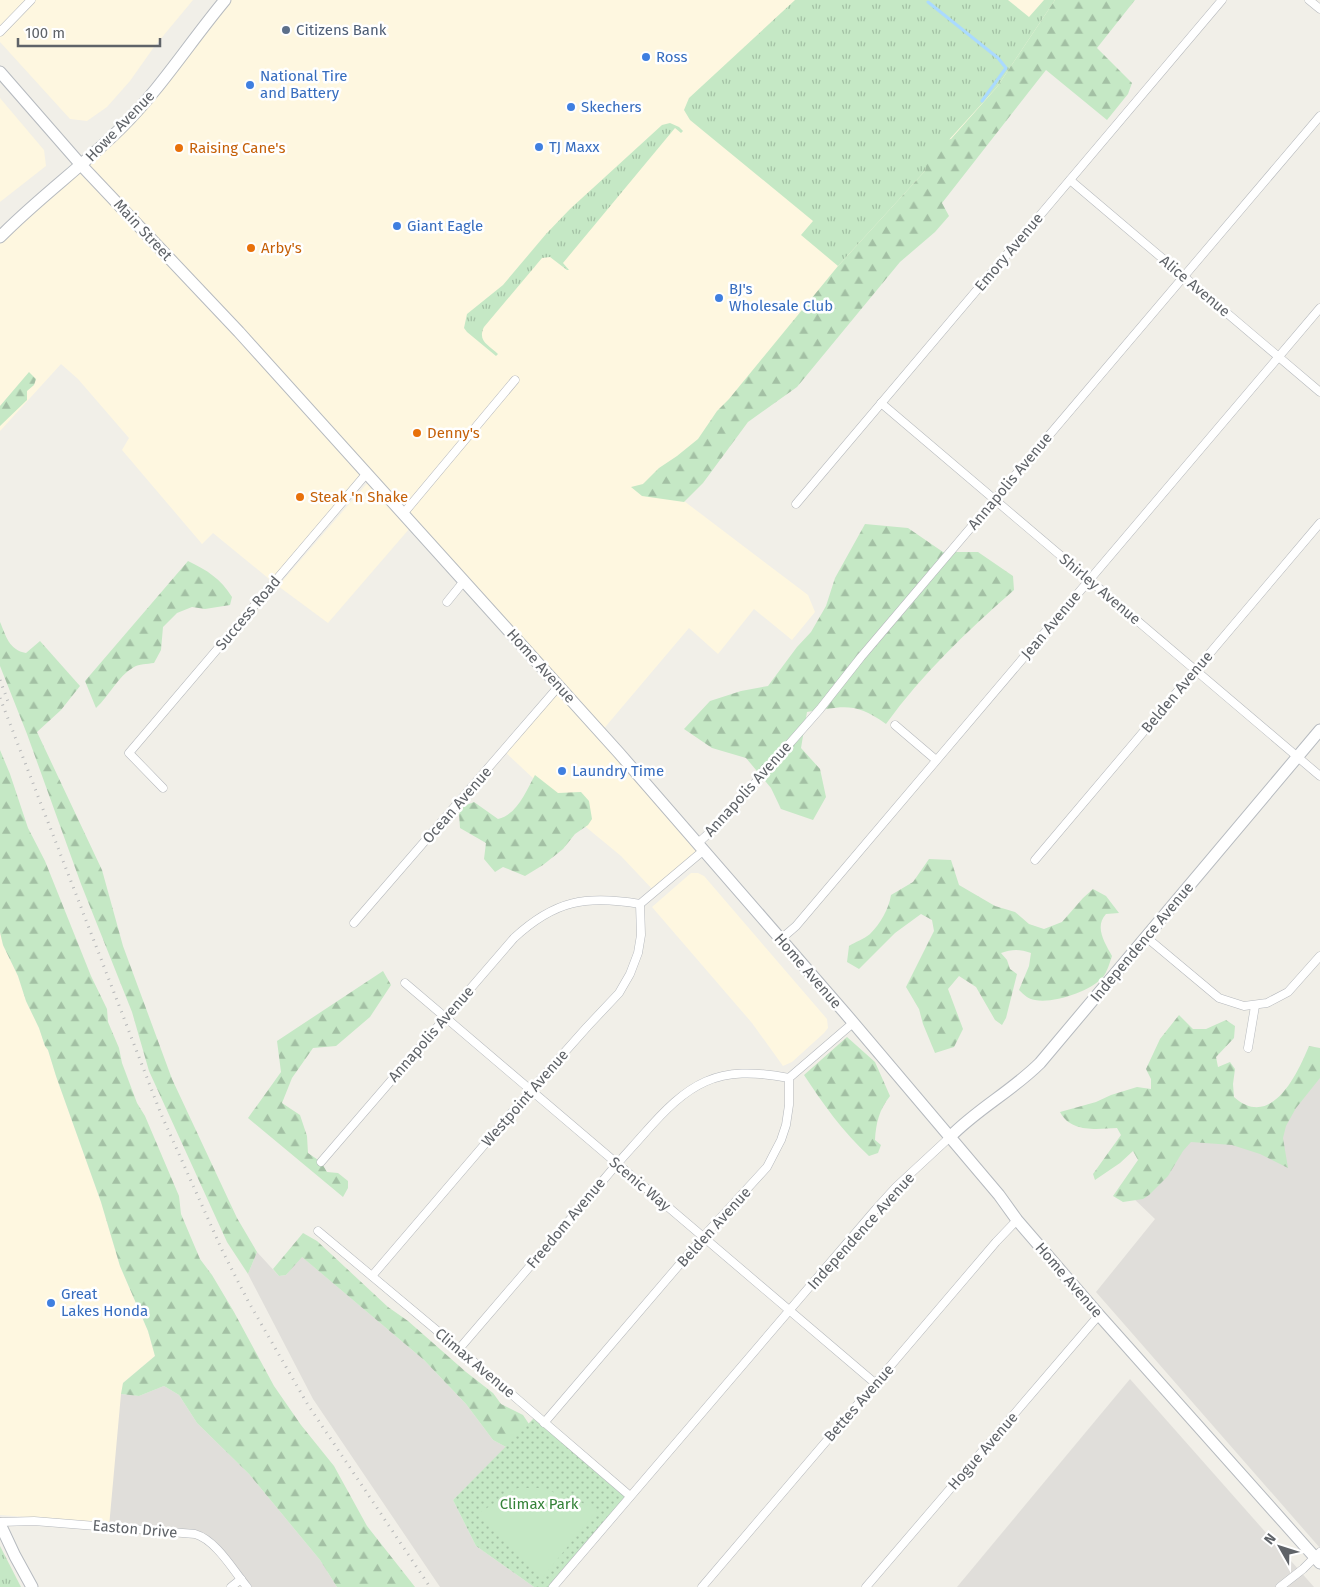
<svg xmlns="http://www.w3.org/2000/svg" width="1320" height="1587" font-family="'Fira Sans',sans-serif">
<defs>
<pattern id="grass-tufts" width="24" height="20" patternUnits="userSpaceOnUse" patternTransform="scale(1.25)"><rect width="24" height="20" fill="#c5e8c5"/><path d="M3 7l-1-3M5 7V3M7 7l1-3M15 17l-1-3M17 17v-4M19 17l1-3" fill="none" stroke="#a3c0a4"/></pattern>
<pattern id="forest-firs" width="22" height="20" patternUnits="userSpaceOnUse" patternTransform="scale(1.25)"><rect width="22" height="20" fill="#c5e8c5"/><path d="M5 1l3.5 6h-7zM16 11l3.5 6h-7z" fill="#a3c0a4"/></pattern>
<pattern id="park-dots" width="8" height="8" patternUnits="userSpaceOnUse" patternTransform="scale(1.25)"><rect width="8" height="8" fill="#c5e8c5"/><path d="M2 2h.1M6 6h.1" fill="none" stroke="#a3c0a4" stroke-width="1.8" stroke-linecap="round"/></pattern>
</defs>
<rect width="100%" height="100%" fill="#f1efe8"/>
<g fill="#fef7e0">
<polygon points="0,0 193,0 154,47 130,81 107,107 87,121 70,119 0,42"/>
<polygon points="225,0 1101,0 748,422 684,501 808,595 815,612 792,640 754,609 718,654 689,628 601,732 704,850 655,892 621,856 581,823 504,751 559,686 367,474 274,583 213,533 202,544 122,450 129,438 78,379 61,364 0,431 0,237 122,127"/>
<polygon points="0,98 44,150 46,166 0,202"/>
<polygon points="369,481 410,528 328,623 278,586"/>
<polygon points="691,873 698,873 704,876 827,1019 828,1028 824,1033 792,1062 783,1066 752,1023 652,907"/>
<polygon points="0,932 3,945 18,976 26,1001 39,1028 45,1046 48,1050 56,1076 101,1202 120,1266 148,1331 155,1356 123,1383 110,1523 0,1515"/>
</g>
<g fill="#e0deda">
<polygon points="1320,1067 1320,1548 1096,1292 1155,1219 1131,1196 1209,1101 1259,1141"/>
<polygon points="257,1252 279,1276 286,1275 301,1256 424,1360 466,1404 493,1440 506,1447 453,1500 476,1546 534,1587 440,1587 313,1399 248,1274"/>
<polygon points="1130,1379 1314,1587 957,1587"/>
<polygon points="164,1386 179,1395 197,1423 249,1474 320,1560 337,1587 247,1587 203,1537 109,1527 121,1394 139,1396"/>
</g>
<g fill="url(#grass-tufts)">
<polygon points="795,0 1008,0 1029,17 1044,0 1055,0 997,87 927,164 925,171 838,266 801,235 813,221 690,120 684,110 689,98"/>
<path d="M670,123L679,127L683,131L681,133L675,128L563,263L569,270H567L550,257L542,258L484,327C477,341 489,345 498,354L496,356L467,332L464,328L467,314L503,285L546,234L570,209L662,125Z"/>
<polygon points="0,1546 21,1587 0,1587"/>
</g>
<g fill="url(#forest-firs)">
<polygon points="1055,0 1135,0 1097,48 1132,83 1128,94 1107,120 1046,70 942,203 949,216 935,232 900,262 797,387 748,422 703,483 684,502 642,496 631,487 643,484 659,468 677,456 698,439 717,411 729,399 838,266 925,171 927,160 944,140 951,139 997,87"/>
<polygon points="29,372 36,379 34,385 27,391 27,400 0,426 0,406"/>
<path d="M865,524L908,528L943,552H978L1013,576L1014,590C967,631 922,674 886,724C854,701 843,707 807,712L801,748L820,769L826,797L813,820L781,809L771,788L746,758L712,748L684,729L710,701L741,691L768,686L797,647L811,632L826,606L835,578Z"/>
<path d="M188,561C207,570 221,579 232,597L230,605L205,609L192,607L177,613L163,627L161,650L154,663C147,664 139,664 134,667C117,677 110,695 96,708L85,681Z"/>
<path d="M0,622C6,636 9,650 26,653L40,641L80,686L61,710L37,732L102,870L123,946L172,1079L237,1218L257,1252L248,1274L227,1242L149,1071L132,1012L81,884L27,734L0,666Z"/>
<polygon points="0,750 10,774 28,828 45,861 91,976 107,1009 108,1022 119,1048 122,1063 137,1103 145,1116 179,1196 181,1214 200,1259 212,1275 234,1312 274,1386 301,1425 334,1466 367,1526 415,1587 337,1587 320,1560 249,1474 197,1423 179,1395 164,1386 139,1396 121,1394 123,1383 155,1356 148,1331 120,1266 101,1202 56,1076 48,1050 45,1046 39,1028 26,1001 18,976 3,945 0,932"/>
<path d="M535,775L558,793L581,792L589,801L592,819L588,825L575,834L563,849L543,865L525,876L503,867L495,872L484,859L486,843L460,828L459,814L464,806L474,802L498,819C517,815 526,791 535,775Z"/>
<path d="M929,859L951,860L959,885L995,906L1015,912L1029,924L1044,929L1062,922L1083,898L1093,889L1106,896L1119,913L1106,914C1094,927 1105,943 1112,956C1110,962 1107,972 1103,977C1091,991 1053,1004 1035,1000C1028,999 1024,995 1019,990L1029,966L1031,953C1020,949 1012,949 1001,953L1007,960L1010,969L1017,974L1006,1018L1002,1025L995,1020L976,987L959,976L948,989L963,1029L954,1047L935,1053L923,1024L919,1009L906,987L934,931L932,920L921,914L895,933L859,969L847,962L849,946C855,942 864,939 870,934C880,924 889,909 891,895L913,882Z"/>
<polygon points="383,971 391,985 370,1017 336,1046 313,1048 292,1078 282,1103 300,1115 307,1136 308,1153 321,1162 327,1172 338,1173 348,1181 348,1188 343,1197 248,1118 281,1072 277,1041"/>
<path d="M1179,1015L1193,1029H1206L1226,1020L1235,1026L1234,1038L1216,1057L1218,1067L1230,1062L1235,1069L1233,1084L1234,1097C1271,1130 1297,1075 1309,1046L1320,1048V1078L1296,1108L1286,1126L1283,1138L1288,1168L1260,1154L1232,1145L1191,1142L1183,1151L1168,1176L1149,1195L1143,1199L1123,1202L1113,1196L1138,1160L1133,1151L1120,1163L1095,1180L1093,1174L1121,1135L1117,1128C1097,1129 1071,1133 1060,1112L1096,1102L1111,1095L1137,1087L1151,1089V1079L1146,1069L1160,1039Z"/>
<path d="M847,1037L875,1062L890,1096C879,1110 876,1123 875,1140L881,1145L878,1153L869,1156C843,1132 823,1104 804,1075Z"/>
<polygon points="303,1233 317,1241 388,1307 408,1321 466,1372 493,1393 501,1404 523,1415 529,1424 506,1447 493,1440 466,1404 424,1360 302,1257 286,1275 279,1276 273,1269"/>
</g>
<polygon fill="url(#park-dots)" points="536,1416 630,1496 552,1587 534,1587 476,1546 453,1500"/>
<polygon fill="#c5e8c5" points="518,1488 542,1488 598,1509 543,1577 479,1513"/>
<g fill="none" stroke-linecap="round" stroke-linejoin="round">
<polyline stroke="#aadaff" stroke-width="3" points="928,2 998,58 1006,68 982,101"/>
<g stroke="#b5b8bc" stroke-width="9">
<g id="street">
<polyline points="1309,0 1320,9"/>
<polyline points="0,32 31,0"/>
<polyline points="1070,180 1320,392"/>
<polyline points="881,403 1320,776"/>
<polyline points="796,504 1222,0"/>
<polyline points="403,514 515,380"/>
<polyline points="447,602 464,581"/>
<polyline points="895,725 936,760"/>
<polyline points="163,788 129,753 367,473"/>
<polyline points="698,843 718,825 820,709 861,657 1320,116"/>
<polyline points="1035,860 1320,523"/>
<polyline points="354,923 559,686"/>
<polyline points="1146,937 1219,998 1244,1006 1267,1003 1288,992 1320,956"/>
<polyline points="781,939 796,926 1320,308"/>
<polyline points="405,983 876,1384"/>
<polyline points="1248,1048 1255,1006"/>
<path d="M321,1162L514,938C555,900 586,895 640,904L704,850"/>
<polyline points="318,1231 459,1349 630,1496"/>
<polyline points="372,1276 531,1090 587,1027 619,993 630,974 638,953 641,935 640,904"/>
<path d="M459,1349L597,1188C611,1170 627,1153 642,1136C689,1082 716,1064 789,1078"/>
<polyline points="544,1423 703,1237 767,1167 781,1140 786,1125 789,1105 789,1078 853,1023"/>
<path d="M0,1522L34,1521L195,1534C216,1540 233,1570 247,1587"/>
<polyline points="231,1587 241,1579"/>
<polyline points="553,1587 876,1209 896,1187 950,1137"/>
<polyline points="702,1587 996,1242 1017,1220"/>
<polyline points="866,1587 1099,1315"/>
<polyline points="1280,1587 1303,1569 1320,1552"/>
</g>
</g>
<g stroke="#b6babf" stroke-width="13">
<g id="secondary">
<polyline points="0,72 82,166 239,332 619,753 845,1013 999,1195 1017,1220 1099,1315 1320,1563"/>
<path d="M0,237C38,198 83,166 122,127C161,88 190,42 225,0"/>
<path d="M950,1137C977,1109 1012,1091 1040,1063L1320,730"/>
<polyline points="0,1524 15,1556 32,1587"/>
</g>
</g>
<use href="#street" stroke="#fff" stroke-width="8"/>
<use href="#secondary" stroke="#fff" stroke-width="11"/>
<g stroke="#b6b7b8" stroke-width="3" stroke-dasharray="1 6" stroke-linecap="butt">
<polyline points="0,680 9,704"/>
<polyline points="0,698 161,1114 222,1250 248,1301 308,1405 430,1587"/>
</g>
</g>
<circle fill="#5c6f8a" stroke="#fff" stroke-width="2" cx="286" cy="30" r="5"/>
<g fill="#3f7fe0" stroke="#fff" stroke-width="2">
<circle cx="646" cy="57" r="5"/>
<circle cx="250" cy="85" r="5"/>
<circle cx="571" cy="107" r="5"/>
<circle cx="539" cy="147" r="5"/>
<circle cx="397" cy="226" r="5"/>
<circle cx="719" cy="298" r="5"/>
<circle cx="562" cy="771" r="5"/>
<circle cx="51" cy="1303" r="5"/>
</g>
<g fill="#e8710a" stroke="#fff" stroke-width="2">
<circle cx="179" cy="148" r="5"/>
<circle cx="251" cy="248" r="5"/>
<circle cx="417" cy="433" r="5"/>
<circle cx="300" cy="497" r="5"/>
</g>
<g text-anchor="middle" stroke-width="5" stroke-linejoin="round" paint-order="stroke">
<g font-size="15" fill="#4e5e75" stroke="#fff" text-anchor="start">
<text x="296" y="35">Citizens Bank</text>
</g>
<g font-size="15" fill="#366cbe" stroke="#fff" text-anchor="start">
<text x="656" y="62">Ross</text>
<text x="260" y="81">National Tire<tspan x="260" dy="17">and Battery</tspan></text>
<text x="581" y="112">Skechers</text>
<text x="549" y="152">TJ Maxx</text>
<text x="407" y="231">Giant Eagle</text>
<text x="729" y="294">BJ's<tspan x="729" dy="17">Wholesale Club</tspan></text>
<text x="572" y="776">Laundry Time</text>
<text x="61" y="1299">Great<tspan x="61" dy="17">Lakes Honda</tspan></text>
</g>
<g font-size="15" fill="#5f6368" stroke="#fff">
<text transform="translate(120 126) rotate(-46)" y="5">Howe Avenue</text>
<text transform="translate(143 230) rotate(47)" y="5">Main Street</text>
<text transform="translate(1009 252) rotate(-50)" y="5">Emory Avenue</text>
<text transform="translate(1195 286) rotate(40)" y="5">Alice Avenue</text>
<text transform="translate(1010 481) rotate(-50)" y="5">Annapolis Avenue</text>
<text transform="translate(1100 589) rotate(40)" y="5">Shirley Avenue</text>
<text transform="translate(248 613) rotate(-50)" y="5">Success Road</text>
<text transform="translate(1051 625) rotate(-50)" y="5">Jean Avenue</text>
<text transform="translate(541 666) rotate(48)" y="5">Home Avenue</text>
<text transform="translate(1177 692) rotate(-50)" y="5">Belden Avenue</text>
<text transform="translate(748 789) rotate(-48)" y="5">Annapolis Avenue</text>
<text transform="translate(457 805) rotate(-49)" y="5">Ocean Avenue</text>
<text transform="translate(1142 942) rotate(-50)" y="5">Independence Avenue</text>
<text transform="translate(808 971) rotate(49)" y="5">Home Avenue</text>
<text transform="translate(431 1034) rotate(-49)" y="5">Annapolis Avenue</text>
<text transform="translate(525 1098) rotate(-49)" y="5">Westpoint Avenue</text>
<text transform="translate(640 1184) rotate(40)" y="5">Scenic Way</text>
<text transform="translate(566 1223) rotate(-50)" y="5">Freedom Avenue</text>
<text transform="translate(714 1227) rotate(-48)" y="5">Belden Avenue</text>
<text transform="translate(861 1231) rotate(-48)" y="5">Independence Avenue</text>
<text transform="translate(1069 1280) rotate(49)" y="5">Home Avenue</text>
<text transform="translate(475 1363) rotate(40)" y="5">Climax Avenue</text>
<text transform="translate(859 1403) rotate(-49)" y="5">Bettes Avenue</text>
<text transform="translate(983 1451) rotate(-49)" y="5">Hogue Avenue</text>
<text transform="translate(135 1529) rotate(5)" y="5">Easton Drive</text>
</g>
<g font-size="15" fill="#c56008" stroke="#fff" text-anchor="start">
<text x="189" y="153">Raising Cane's</text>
<text x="261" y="253">Arby's</text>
<text x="427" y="438">Denny's</text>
<text x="310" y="502">Steak 'n Shake</text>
</g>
<g font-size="15" fill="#348238" stroke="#fff">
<text x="539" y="1509">Climax Park</text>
</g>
</g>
<g transform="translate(1280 1547) rotate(309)" stroke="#ffffff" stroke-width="4" paint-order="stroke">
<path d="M0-4L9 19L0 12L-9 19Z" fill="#5f6368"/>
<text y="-8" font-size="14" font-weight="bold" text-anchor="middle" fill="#5f6368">N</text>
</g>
<path d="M18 38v8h142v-8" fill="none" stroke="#5f6368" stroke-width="2.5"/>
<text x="25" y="38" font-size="15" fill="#5f6368" stroke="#ffffff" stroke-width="4" paint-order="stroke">100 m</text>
</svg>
